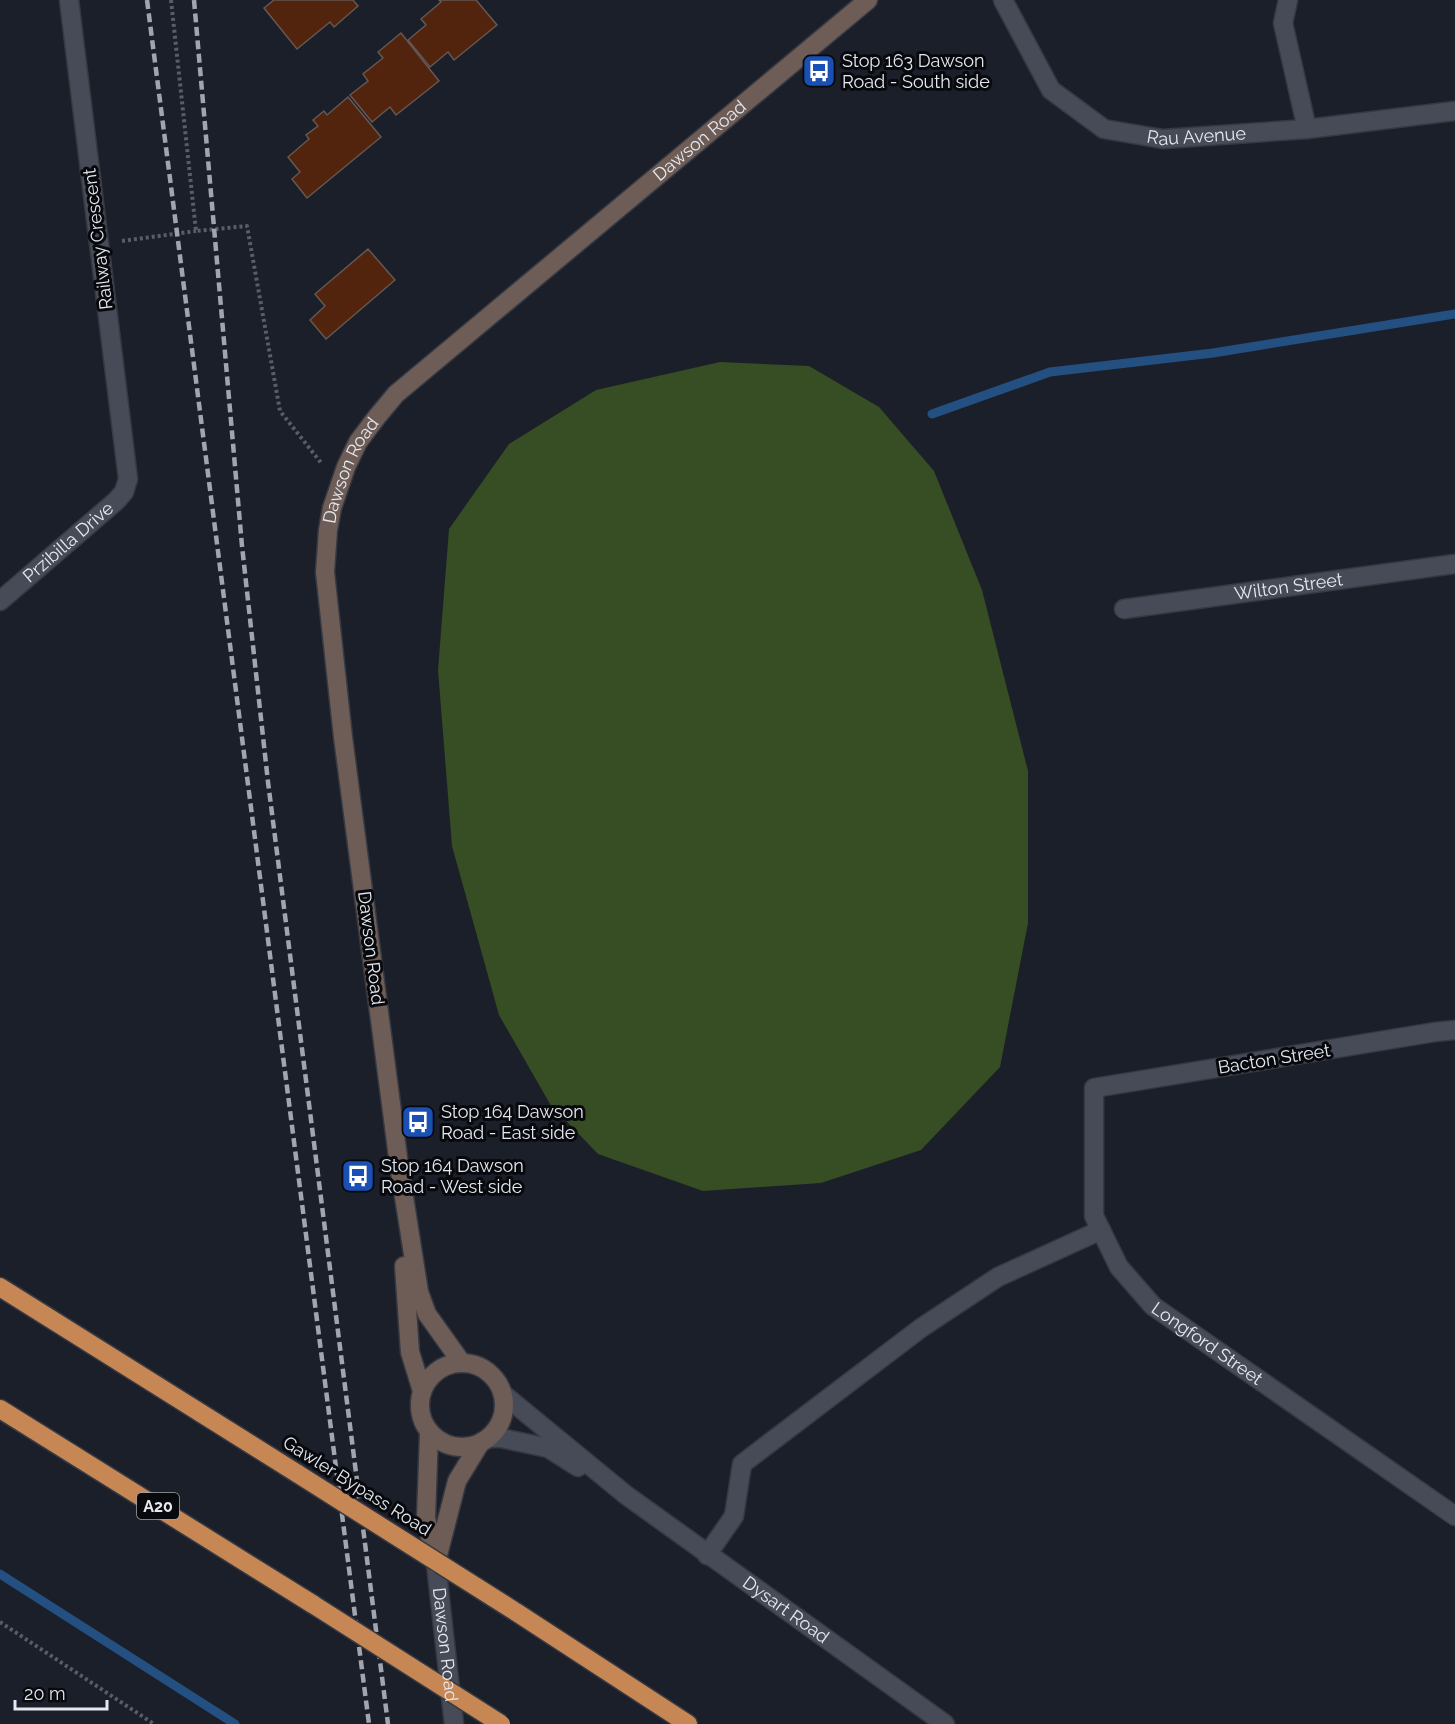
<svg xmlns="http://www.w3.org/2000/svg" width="1455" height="1724" font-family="Raleway,sans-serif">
<rect width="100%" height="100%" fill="#1b1f29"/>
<polygon fill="#374d23" points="720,362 809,366 879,407 934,471 982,590 1028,771 1028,923 1000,1067 921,1150 821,1183 703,1191 598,1154 550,1104 499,1015 452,846 438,670 449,529 509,444 596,390"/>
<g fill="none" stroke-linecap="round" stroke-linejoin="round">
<g stroke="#244f81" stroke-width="9">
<polyline points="932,414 1050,372 1213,353 1455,314"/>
<polyline points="0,1574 235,1724"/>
</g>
</g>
<g fill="#52240d" stroke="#655751" stroke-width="1.5">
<polygon points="274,0 353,0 358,6 334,27 330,22 297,49 264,8"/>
<polygon points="439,0 476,0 497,25 454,60 448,52 430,67 408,40 426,25 421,19 441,2"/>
<polygon points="401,33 439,81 396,115 390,107 372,122 350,95 368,81 363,74 383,58 378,52"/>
<polygon points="348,97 381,137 307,198 292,179 300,172 288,157 309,139 306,135 318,126 313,120 324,111 327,115"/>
<polygon points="368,249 395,280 326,339 310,320 325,306 315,294"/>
</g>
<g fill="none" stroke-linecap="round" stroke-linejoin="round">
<g stroke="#373942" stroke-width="21">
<g id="street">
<path id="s1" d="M1003,0L1051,90L1104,129L1163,139L1307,129L1455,111"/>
<polyline points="1288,0 1283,23 1307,129"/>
<path id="s2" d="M0,601L116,501L124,492L128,479L69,0"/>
<path id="s3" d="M1124,609L1455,564"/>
<path id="s4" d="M1455,1030L1435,1032L1094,1088V1216L1119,1267L1153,1306L1455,1516"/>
<path id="s5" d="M503,1394L626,1495L945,1724"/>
<polyline points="489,1438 501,1438 548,1448 578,1467"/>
<polyline points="707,1555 734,1516 742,1464 921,1328 998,1277 1101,1230"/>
<path id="s6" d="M436,1564L454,1724"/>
</g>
</g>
<g stroke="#373942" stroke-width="21">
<g id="secondary">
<polyline points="404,1266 410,1352 422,1391"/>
<circle cx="462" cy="1405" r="42"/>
<path id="s7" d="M462,1363L427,1314L419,1292L399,1165L343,737L325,572L328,530L332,508L346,467L358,442L376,418L396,394L868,0"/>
<polyline points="429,1433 426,1518 436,1564"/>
<polyline points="437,1559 457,1481 479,1445"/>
</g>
</g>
<g stroke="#373942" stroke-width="21">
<g id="highway">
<polyline points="0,1287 298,1474"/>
<polyline points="0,1409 314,1605"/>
<polyline points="516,1612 688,1724"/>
</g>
</g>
<g stroke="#5a5d67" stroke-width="4" stroke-dasharray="3 3" stroke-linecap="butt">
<polyline points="171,0 196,231 247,226 280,411 322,464"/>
<polyline points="122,241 196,231"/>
<polyline points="0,1622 154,1724"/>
</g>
<use href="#street" stroke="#474b57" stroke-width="18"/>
<use href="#secondary" stroke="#6d5d56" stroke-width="18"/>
<use href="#highway" stroke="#c78754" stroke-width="18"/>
<g stroke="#a2a5ad" stroke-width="4.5" stroke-dasharray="9 4.5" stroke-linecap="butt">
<polyline points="147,0 369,1724"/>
<polyline points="194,0 242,546 268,782 388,1724"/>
</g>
<g stroke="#373942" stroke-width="21" stroke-linecap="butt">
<g id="highway-bridge">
<polyline points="298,1474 516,1612"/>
<polyline points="314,1605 501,1724"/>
</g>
</g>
<use href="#highway-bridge" stroke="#c78754" stroke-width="18"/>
</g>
<defs>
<g id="bus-square" transform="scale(1.725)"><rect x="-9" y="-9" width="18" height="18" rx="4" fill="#1a4fb4" stroke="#07090d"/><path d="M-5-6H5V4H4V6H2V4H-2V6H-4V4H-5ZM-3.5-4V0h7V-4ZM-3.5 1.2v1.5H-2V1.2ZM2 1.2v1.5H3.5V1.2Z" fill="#fff"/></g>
</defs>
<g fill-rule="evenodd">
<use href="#bus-square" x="819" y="71"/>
<use href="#bus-square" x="418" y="1122"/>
<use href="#bus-square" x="358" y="1176"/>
</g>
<g text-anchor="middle" stroke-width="6" stroke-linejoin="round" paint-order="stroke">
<rect fill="#07090d" stroke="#a2a5ab" stroke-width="1.5" x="137" y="1493" width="42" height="26" rx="4.5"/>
<g font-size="16" font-weight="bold" fill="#e5e8ef">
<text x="158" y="1512">A20</text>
</g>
<g font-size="18" fill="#e5e8ef" stroke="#07090d" text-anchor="start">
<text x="842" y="67">Stop 163 Dawson<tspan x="842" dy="21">Road - South side</tspan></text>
<text x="441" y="1118">Stop 164 Dawson<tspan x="441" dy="21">Road - East side</tspan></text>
<text x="381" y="1172">Stop 164 Dawson<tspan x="381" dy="21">Road - West side</tspan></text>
</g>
<g font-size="18" fill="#e5e8ef" stroke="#07090d">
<text dy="6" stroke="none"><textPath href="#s1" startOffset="261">Rau Avenue</textPath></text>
<text dy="6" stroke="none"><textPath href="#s7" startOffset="1402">Dawson Road</textPath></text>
<text transform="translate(98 239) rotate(-97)" y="6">Railway Crescent</text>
<text dy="6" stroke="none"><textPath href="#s7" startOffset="916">Dawson Road</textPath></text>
<text dy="6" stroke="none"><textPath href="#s2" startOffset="90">Przibilla Drive</textPath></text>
<text dy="6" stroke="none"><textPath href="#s3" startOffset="166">Wilton Street</textPath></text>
<text transform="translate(371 948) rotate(83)" y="6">Dawson Road</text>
<text transform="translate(1274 1059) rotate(-9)" y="6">Bacton Street</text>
<text dy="6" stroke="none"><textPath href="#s4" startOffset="668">Longford Street</textPath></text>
<text transform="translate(357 1486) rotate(32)" y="6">Gawler Bypass Road</text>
<text dy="6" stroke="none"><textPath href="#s5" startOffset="356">Dysart Road</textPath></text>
<text dy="6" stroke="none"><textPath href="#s6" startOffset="81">Dawson Road</textPath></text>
</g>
</g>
<path d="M15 1700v9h92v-9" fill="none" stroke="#e5e8ef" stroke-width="3"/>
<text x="24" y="1700" font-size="18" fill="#e5e8ef" stroke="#07090d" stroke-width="4.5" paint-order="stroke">20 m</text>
</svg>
